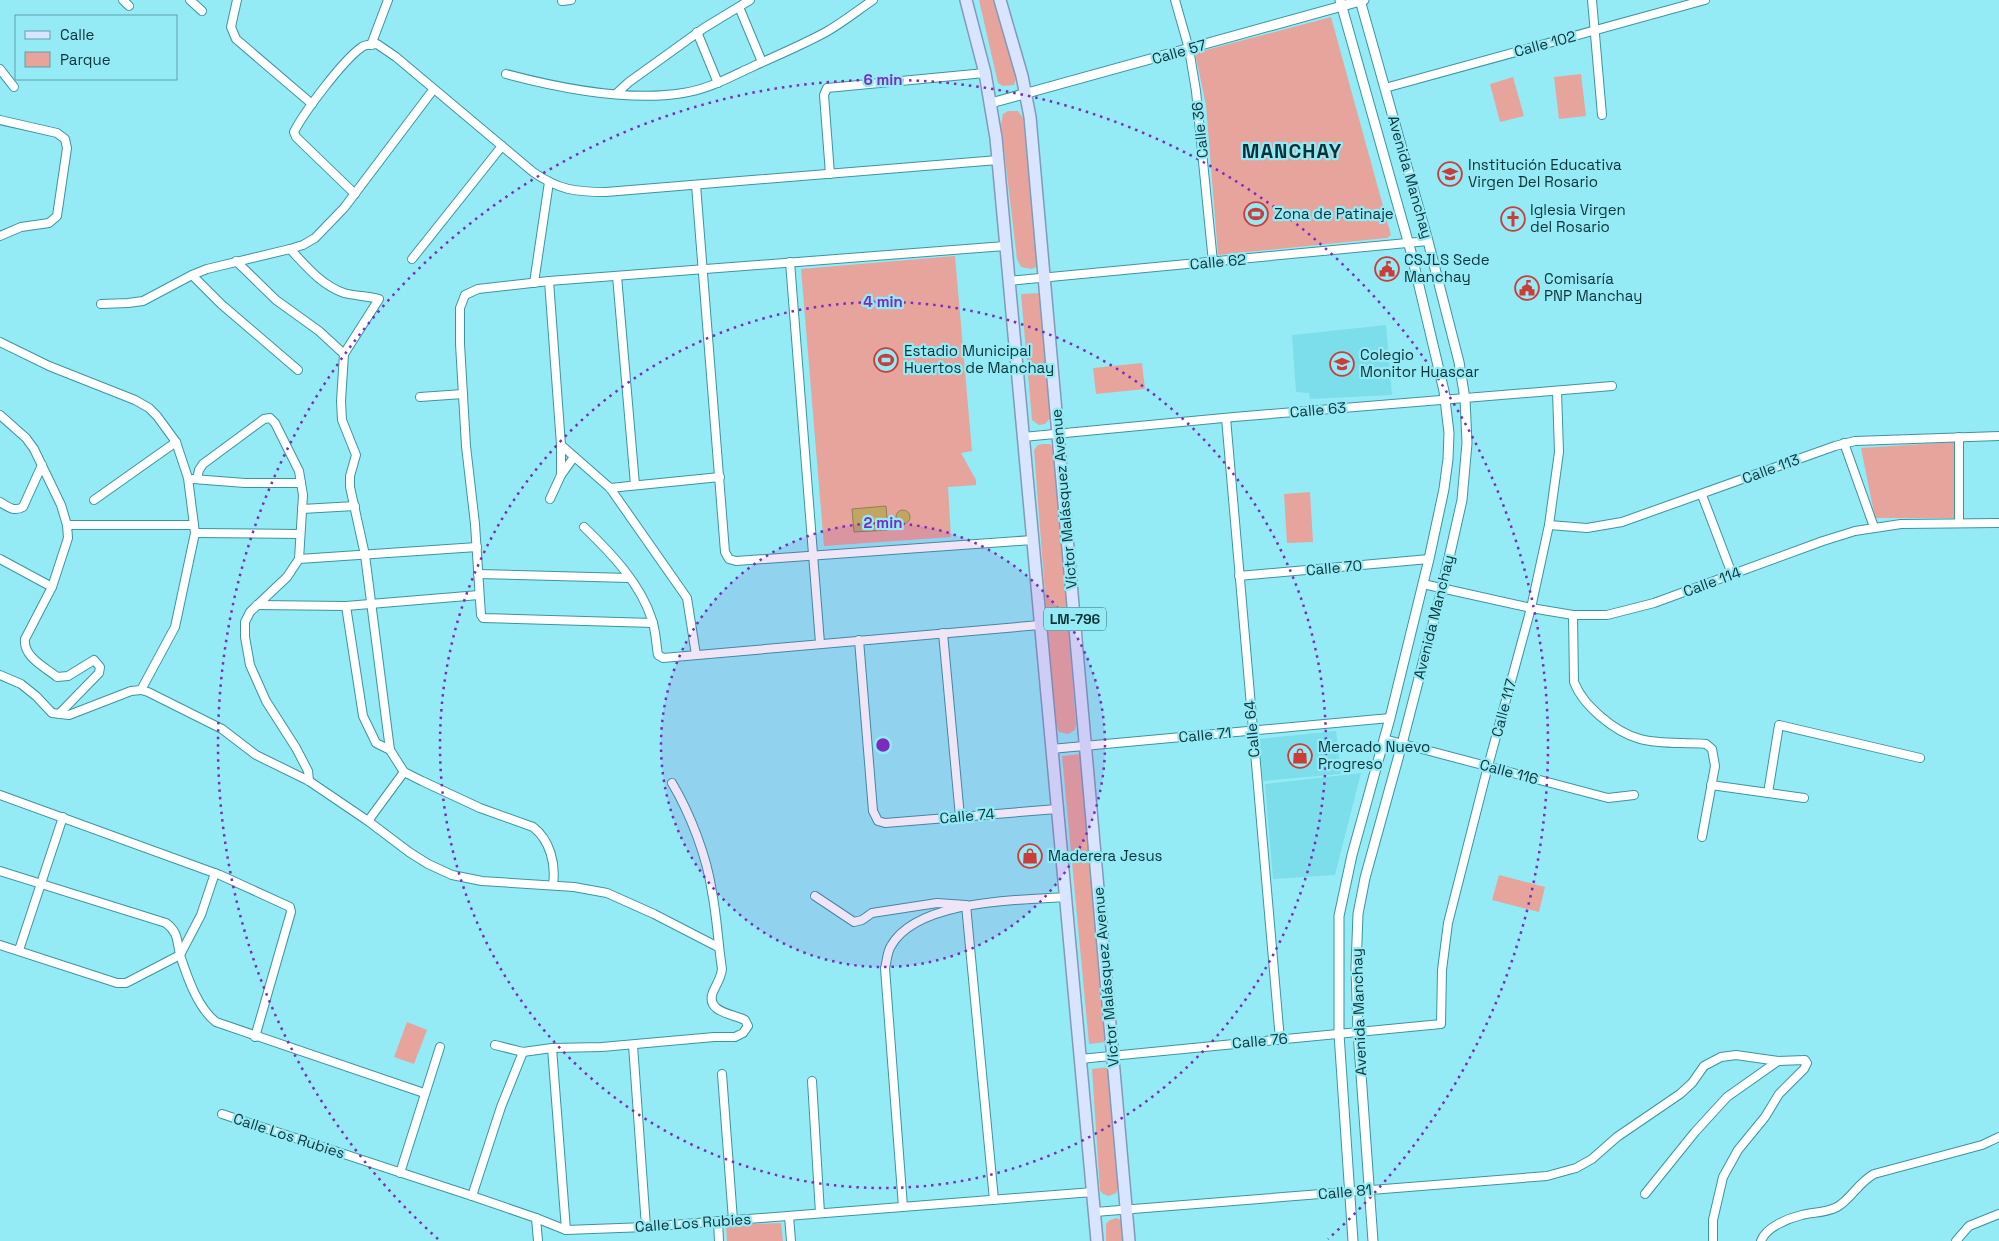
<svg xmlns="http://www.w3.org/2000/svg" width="1999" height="1241" font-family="'Space Grotesk',sans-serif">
<rect width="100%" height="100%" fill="#94ebf6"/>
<g fill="#7cdeea">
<polygon points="1386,325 1392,395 1310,399 1309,393 1296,392 1292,335"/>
<polygon points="1336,731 1341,774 1263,781 1259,739"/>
<polygon points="1361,773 1335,875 1273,879 1265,784"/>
</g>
<g fill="#e6a49d">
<polygon points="979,0 995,0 1017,75 1014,85 1003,86 998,83"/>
<polygon points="1331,17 1391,235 1387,238 1218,255 1206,105 1195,53"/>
<polygon points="1581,74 1586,116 1559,119 1554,77"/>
<polygon points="1513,77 1524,116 1500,122 1490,84"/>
<polygon points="1008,111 1018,111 1023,118 1038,261 1037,267 1031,269 1021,267 1017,259 1001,124 1003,114"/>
<polygon points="955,256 972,451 961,453 976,480 976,485 948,487 951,537 824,546 801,269"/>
<polygon points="1041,293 1051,417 1045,424 1039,425 1032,420 1021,294"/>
<polygon points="1142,363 1145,389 1096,394 1093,368"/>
<polygon points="1955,442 1954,518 1875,518 1861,448"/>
<polygon points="1043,444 1050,444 1054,448 1076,724 1075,730 1068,734 1059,732 1055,724 1034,450 1038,445"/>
<polygon points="1310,492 1313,542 1287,543 1284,494"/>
<polygon points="1081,754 1107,1042 1089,1044 1062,756"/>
<polygon points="1499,875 1545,887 1539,912 1492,900"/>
<polygon points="407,1022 427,1030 414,1064 394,1057"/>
<polygon points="1109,1067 1118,1187 1116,1193 1109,1196 1103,1194 1100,1190 1092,1069"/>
<polygon points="1117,1218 1122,1221 1125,1241 1106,1241 1106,1224 1110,1220"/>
<polygon points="781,1223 783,1241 727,1241 726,1225"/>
</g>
<g fill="#c2a563" stroke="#8b8256">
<polygon points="886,506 888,530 854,532 852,509"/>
<circle cx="903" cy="517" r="7"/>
</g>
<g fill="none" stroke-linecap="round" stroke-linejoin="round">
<g stroke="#3b959f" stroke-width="10">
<g id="minor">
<polyline points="123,0 129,6"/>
<polyline points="190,0 202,11"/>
<polyline points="237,0 231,27 236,39 312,104"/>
<polyline points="1175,0 1189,49 1196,91 1213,262"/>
<polyline points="1592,0 1602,115"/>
<polyline points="562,1 571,0"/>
<polyline points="739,7 762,62"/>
<polyline points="697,32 718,83"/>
<polyline points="371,45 388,0"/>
<polyline points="0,69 14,87"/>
<path d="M506,74C559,88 629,102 683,93C709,89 730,77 754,66C778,55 802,45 826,32C842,23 857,11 873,0"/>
<polyline points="1385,88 1705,0"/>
<polyline points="617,93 629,82 704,28 750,0"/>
<polyline points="0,120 57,133 65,139 67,148 57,216 49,223 21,227 0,236"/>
<polyline points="830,174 824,95 827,88 985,73"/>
<polyline points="696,185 725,552 729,559 736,561 1032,540"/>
<path d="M355,194L296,137L294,132C304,112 344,59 362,47C366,44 372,45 377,44L396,57L533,172C559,190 575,192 606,192L998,160"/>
<path d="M290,249C306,266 321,285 344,293C355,296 368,296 379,299L344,354L341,401L342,420L356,455L350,476V487L365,555L390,750L404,772L422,781L480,808L533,827C550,840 556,864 553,884"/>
<polyline points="412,259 502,146"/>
<polyline points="236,261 276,300 319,331 344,354"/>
<polyline points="790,262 820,643"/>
<polyline points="192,275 221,304 298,370"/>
<polyline points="617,276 635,485"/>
<polyline points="549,281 561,445 610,488 687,598 696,655"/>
<polyline points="1008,281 1428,241"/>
<polyline points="534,283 549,182"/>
<polyline points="101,304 128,303 143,301 192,275 207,269 290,249 303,245 315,238 344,208 433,90"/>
<polyline points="0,342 49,366 135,400 149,408 157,416 176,442 188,478 195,533 175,627 141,690 131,691 69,715 52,713 36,696 21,684 0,675"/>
<polyline points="420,397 463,394"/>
<path d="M0,415L26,438L34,449L61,505L67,525L68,538L52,587L25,639C23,657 45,667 57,677L68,676L94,660L100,667L99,673L59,714"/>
<polyline points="1226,418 1280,1040"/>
<polyline points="1023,437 1234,417 1612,386"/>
<polyline points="1959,437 1959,523"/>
<polyline points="1844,443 1874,527"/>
<polyline points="561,475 574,457"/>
<polyline points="193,479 245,483 301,483"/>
<polyline points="197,479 199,470 203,464 264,419 270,418 275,423 299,471 303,495 299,559 287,577 250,612 245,622 245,637 250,665 266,701 296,748 308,771 309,781"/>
<polyline points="610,488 720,477"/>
<polyline points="1702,495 1732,574"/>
<polyline points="550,499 561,475 561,445"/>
<polyline points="94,500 176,442"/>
<path d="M0,502C8,507 14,512 23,507L42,465"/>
<polyline points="302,509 355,506"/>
<polyline points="67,525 194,525"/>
<polyline points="1549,525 1587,528 1622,522 1835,446 1855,441 1999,436"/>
<path d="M584,527C611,553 641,584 652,620C656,631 656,644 658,655L663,658L1040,625"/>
<polyline points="195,533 299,534"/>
<polyline points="0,559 52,587"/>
<polyline points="299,559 477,547"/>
<polyline points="478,574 629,578"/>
<polyline points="1239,576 1429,559"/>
<polyline points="1423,584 1531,608 1573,615 1607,615 1654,603 1823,541 1855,531 1901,524 1999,523"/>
<polyline points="257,605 346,606 479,595"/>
<polyline points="346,606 363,716 376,743 390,750"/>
<path d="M1573,615L1574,682C1580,697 1589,706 1600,716C1638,749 1661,741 1706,744L1712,749L1715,766L1702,837"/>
<polyline points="653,623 483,618 481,615 475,524 466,446 460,344 460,308 465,295 478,289 549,281 1005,246"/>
<polyline points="943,633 960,817"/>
<polyline points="859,640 873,811 878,821 885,823 1057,809"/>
<polyline points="141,690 148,692 222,729 256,755 309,781 368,821 409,852 428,864 452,875 482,881 574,887 607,893 654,914 718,947"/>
<polyline points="1384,739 1608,798 1634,795"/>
<polyline points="1051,749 1390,718"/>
<polyline points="1711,785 1804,798"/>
<polyline points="1768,793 1779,725 1920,758"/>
<polyline points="0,795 220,875 290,907 291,912 255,1037"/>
<polyline points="368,821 404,772"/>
<path d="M0,871L166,923C180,934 176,942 181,958C188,979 198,1008 216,1022L424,1093"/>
<polyline points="815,896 854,922 862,920 872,913 937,903 966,905 994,1200"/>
<polyline points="0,945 117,983 126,983 180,955 201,915 215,873"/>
<polyline points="19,950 63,817"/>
<path d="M495,1045L523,1052L552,1048L602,1047L714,1037H735L743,1033L748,1026L745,1020C733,1014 705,1012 713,992C717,983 721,978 722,969C718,943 717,917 712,892C707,857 690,813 672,783"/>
<polyline points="633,1045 646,1227"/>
<polyline points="552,1048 566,1230"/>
<polyline points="1080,1059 1441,1024 1442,970 1448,923 1488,766 1531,608 1549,525 1559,452 1557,391"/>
<polyline points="722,1074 733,1220"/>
<polyline points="812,1081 820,1213"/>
<polyline points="222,1114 472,1196 536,1218 566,1230 646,1227 1093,1192"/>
<polyline points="400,1173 440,1047"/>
<polyline points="1645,1194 1695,1132 1727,1097 1778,1061"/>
<polyline points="472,1196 501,1107 523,1052"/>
<path d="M903,1207L885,968C887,961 887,952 891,946C917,900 1018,900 1065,897"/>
<polyline points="1095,1212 1547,1176 1576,1168 1592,1159 1617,1137 1680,1094 1692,1083 1704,1066 1721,1057 1736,1055 1778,1061 1805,1060 1807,1063 1804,1069 1779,1094 1765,1117 1738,1150 1723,1177 1713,1220 1713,1241"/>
<polyline points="789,1216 791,1241"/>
<polyline points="536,1218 538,1241"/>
<polyline points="718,1221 719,1241"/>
<path d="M1761,1241C1766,1227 1789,1218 1802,1215C1813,1212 1826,1213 1837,1207C1850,1200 1859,1182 1874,1174L1982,1145L1999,1137"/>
<polyline points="1956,1241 1969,1226 1999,1214"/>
</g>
</g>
<g stroke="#3b959f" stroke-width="11">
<g id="tertiary">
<polyline points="1340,0 1411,252 1444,391 1449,433 1448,459 1444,489 1429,559 1390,718 1352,855 1339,916 1339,1034 1353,1241"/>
<polyline points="1360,0 1428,241 1459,362 1465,399 1467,443 1462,500 1442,589 1402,744 1365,878 1358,914 1356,968 1358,1032 1373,1241"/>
<polyline points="991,103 1364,0"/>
</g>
</g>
<g stroke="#809ab8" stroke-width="14">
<g id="primary">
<polyline points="966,0 985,73 996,138 1097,1241"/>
<polyline points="1000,0 1022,76 1030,117 1129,1241"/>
</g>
</g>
<use href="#minor" stroke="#fff" stroke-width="8"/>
<use href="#tertiary" stroke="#fff" stroke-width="9"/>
<use href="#primary" stroke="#d9e4fe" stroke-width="11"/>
</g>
<circle cx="883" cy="745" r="222" fill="#7b2cbf" fill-opacity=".12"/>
<g fill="none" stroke="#7b2cbf" stroke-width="2.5" stroke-dasharray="2.5 5">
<circle cx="883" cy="745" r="222"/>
<circle cx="883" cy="745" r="443"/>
<path d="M438 1239A665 665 0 1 1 1328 1239"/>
</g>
<defs>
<g id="school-ring" transform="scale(1.25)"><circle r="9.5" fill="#94ebf6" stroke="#cb3d39" stroke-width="1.5"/><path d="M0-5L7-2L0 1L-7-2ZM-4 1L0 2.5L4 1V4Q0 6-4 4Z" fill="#cb3d39"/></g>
<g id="stadium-ring" transform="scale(1.25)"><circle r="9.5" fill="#94ebf6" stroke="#cb3d39" stroke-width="1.5"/><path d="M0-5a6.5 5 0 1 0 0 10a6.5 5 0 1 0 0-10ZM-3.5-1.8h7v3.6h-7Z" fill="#cb3d39"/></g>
<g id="church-ring" transform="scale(1.25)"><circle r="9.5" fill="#94ebf6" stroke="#cb3d39" stroke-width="1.5"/><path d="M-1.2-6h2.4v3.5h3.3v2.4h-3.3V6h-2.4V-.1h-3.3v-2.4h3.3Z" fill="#cb3d39"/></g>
<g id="civic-ring" transform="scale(1.25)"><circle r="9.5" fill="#94ebf6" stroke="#cb3d39" stroke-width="1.5"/><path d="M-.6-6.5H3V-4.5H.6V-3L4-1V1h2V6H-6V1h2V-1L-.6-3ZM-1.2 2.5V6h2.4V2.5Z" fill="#cb3d39"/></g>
<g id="shop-ring" transform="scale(1.25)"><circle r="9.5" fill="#94ebf6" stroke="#cb3d39" stroke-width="1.5"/><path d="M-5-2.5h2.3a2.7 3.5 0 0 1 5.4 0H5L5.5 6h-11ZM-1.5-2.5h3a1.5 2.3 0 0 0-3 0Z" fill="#cb3d39"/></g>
</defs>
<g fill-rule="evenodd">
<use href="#school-ring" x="1450" y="174"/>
<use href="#stadium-ring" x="1256" y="214"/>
<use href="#church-ring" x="1513" y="219"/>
<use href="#civic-ring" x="1387" y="269"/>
<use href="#civic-ring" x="1527" y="288"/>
<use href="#stadium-ring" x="886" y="360"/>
<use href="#school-ring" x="1342" y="364"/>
<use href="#shop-ring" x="1300" y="756"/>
<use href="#shop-ring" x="1030" y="856"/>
</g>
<g text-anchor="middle" stroke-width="4.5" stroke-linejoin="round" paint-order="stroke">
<rect fill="#94ebf6" stroke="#356a70" stroke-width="1" x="1044" y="607.5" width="62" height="23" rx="4"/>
<g font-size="14" font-weight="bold" fill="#0c3237">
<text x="1075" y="624">LM-796</text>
</g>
<g font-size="15" fill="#0c3237" stroke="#94ebf6">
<text transform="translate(1545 44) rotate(-15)" y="5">Calle 102</text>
<text transform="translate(1179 52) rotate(-16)" y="5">Calle 57</text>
<text transform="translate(1200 130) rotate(-96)" y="5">Calle 36</text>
<text transform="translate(1410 177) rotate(74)" y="5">Avenida Manchay</text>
<text transform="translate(1218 262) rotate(-5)" y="5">Calle 62</text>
<text transform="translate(1318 410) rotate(-5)" y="5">Calle 63</text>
<text transform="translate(1771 469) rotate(-20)" y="5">Calle 113</text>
<text transform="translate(1064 499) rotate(-95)" y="5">Víctor Malásquez Avenue</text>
<text transform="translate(1334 568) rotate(-5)" y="5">Calle 70</text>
<text transform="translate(1712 582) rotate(-20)" y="5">Calle 114</text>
<text transform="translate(1434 617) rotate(-76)" y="5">Avenida Manchay</text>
<text transform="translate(1504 708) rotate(-75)" y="5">Calle 117</text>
<text transform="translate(1252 729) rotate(-95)" y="5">Calle 64</text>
<text transform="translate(1205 735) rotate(-5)" y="5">Calle 71</text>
<text transform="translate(1509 772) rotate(15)" y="5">Calle 116</text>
<text transform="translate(967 816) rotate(-5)" y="5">Calle 74</text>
<text transform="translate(1106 977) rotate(-95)" y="5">Víctor Malásquez Avenue</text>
<text transform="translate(1359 1012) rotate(-92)" y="5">Avenida Manchay</text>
<text transform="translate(1260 1041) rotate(-5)" y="5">Calle 76</text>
<text transform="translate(289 1136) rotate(18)" y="5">Calle Los Rubies</text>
<text transform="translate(1345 1192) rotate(-5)" y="5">Calle 81</text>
<text transform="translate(693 1223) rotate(-4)" y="5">Calle Los Rubies</text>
</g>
<g font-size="15" fill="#0c3237" stroke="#94ebf6" text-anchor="start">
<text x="1468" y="170">Institución Educativa<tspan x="1468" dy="17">Virgen Del Rosario</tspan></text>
<text x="1530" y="215">Iglesia Virgen<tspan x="1530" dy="17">del Rosario</tspan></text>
<text x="1274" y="219">Zona de Patinaje</text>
<text x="1404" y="265">CSJLS Sede<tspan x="1404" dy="17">Manchay</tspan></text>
<text x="1544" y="284">Comisaría<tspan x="1544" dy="17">PNP Manchay</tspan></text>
<text x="904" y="356">Estadio Municipal<tspan x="904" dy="17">Huertos de Manchay</tspan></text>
<text x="1360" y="360">Colegio<tspan x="1360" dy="17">Monitor Huascar</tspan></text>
<text x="1318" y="752">Mercado Nuevo<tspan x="1318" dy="17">Progreso</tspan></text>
<text x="1048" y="861">Maderera Jesus</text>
</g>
<g font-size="20" font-weight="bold" letter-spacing="1" fill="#0c3237" stroke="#94ebf6">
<text x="1292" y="158">MANCHAY</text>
</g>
</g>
<circle cx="883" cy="745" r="8" fill="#7b2cbf" stroke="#94ebf6" stroke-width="2.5"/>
<g font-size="15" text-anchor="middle" font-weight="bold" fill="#7b2cbf" stroke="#94ebf6" stroke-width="4.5" stroke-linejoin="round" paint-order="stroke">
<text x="883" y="85">6 min</text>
<text x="883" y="307">4 min</text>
<text x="883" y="528">2 min</text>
</g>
<rect x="15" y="15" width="162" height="65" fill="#94ebf6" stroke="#5ea1aa"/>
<rect x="25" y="31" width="25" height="8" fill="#d9e4fe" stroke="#5ea1aa"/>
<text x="60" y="40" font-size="15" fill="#0c3237">Calle</text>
<rect x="25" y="52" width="25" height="15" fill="#e6a49d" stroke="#5ea1aa"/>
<text x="60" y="65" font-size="15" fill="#0c3237">Parque</text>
</svg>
